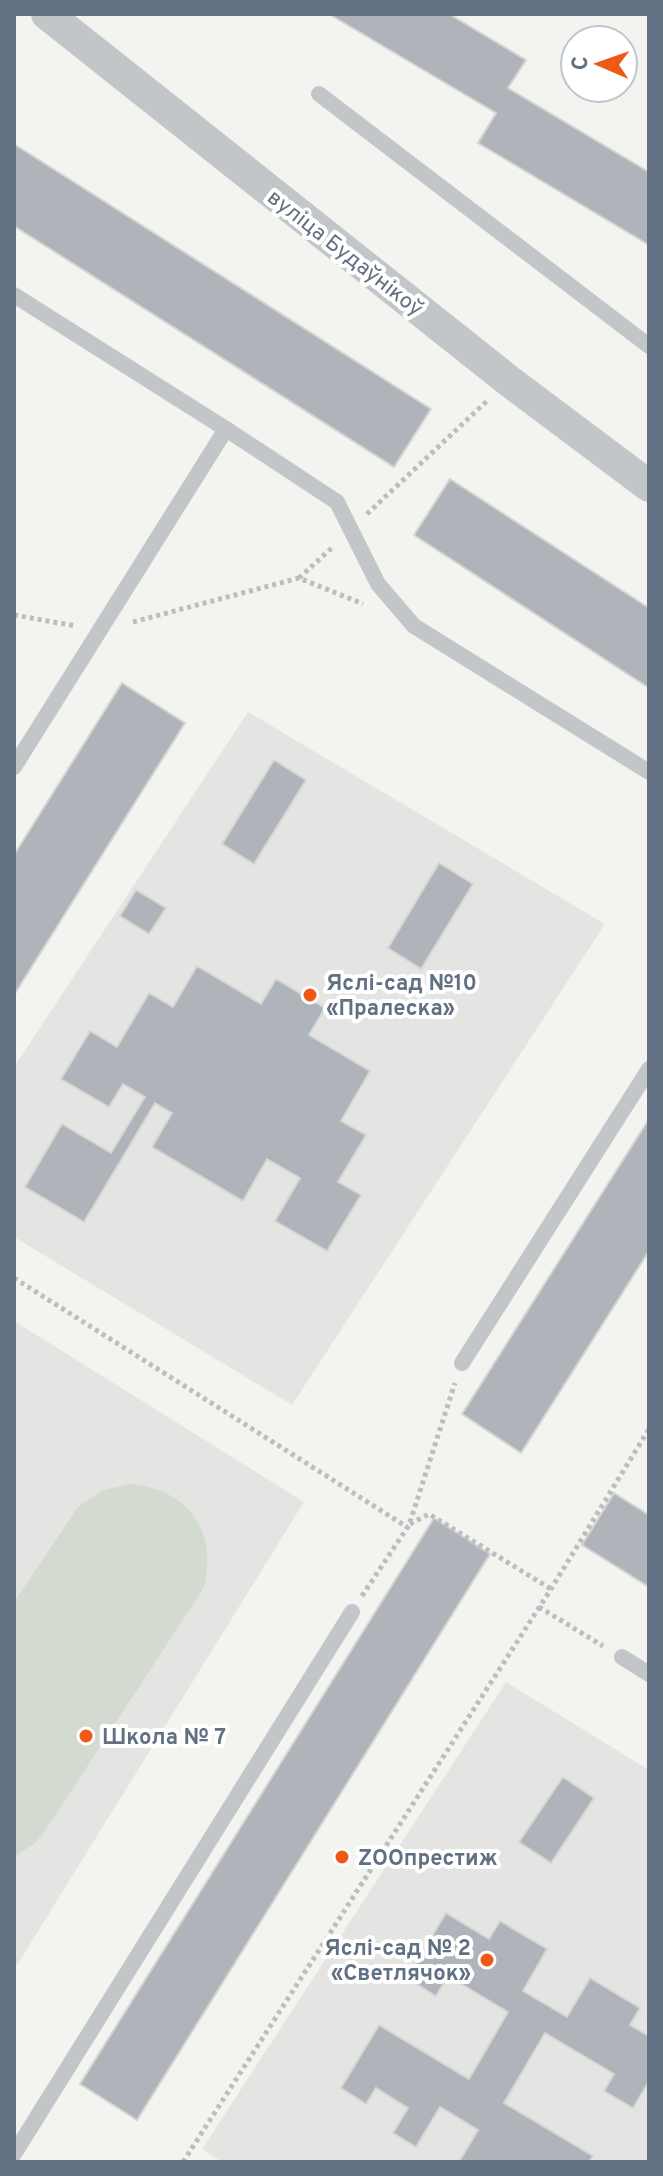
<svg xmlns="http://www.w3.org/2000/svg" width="663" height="2176" font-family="Overpass,sans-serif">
<rect width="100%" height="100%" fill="#f3f4ef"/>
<g fill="#e4e5e3">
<polygon points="248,712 605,924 292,1405 14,1237 14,1067"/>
<polygon points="14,1321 304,1502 14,1970"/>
<polygon points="506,1682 649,1770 649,2162 222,2162 202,2149"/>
</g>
<path fill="#d3dbd0" d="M132,1484C190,1490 219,1534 203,1589L45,1831L35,1843L14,1857V1602L78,1507L103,1490Z"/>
<g fill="#aeb4ba" stroke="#d5d5d2" stroke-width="2">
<polygon points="329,14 449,14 526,60 508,88 649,172 649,245 478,143 496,113"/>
<polygon points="14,144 431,409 394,467 14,226"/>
<polygon points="450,479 649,608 649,688 414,535"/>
<polygon points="122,683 185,723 14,995 14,855"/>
<polygon points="274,760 306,780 254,864 222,844"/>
<polygon points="439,863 473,884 421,969 388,948"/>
<polygon points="136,890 166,908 149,934 120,916"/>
<polygon points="197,966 261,1004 276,979 325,1008 309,1035 370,1071 341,1121 366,1135 338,1182 361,1195 327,1251 275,1221 300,1178 267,1159 243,1201 152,1147 172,1113 155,1103 84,1222 25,1187 62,1124 111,1153 145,1097 123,1084 109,1107 61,1079 90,1031 117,1047 149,993 173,1007"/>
<polygon points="649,1119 649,1251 521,1453 462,1414"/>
<polygon points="614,1493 649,1515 649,1587 582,1545"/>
<polygon points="434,1518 490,1554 137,2120 80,2084"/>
<polygon points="563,1777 594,1798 551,1863 519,1842"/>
<polygon points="446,1913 489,1939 500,1921 547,1949 523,1991 567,2017 590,1978 640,2008 630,2025 649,2036 649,2081 633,2108 604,2091 614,2074 545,2033 504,2103 593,2156 589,2162 459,2162 478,2130 440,2107 416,2147 393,2133 408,2108 376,2088 366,2104 341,2088 379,2025 469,2079 508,2012 448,1976 436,1996 407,1978"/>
</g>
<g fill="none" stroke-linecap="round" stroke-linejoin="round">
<g stroke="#bcbdc0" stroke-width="5" stroke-dasharray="4 4" stroke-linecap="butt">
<polyline points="367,514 488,400"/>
<polyline points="299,578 334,546"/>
<polyline points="14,615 76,626"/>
<polyline points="133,622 299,578 363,604"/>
<polyline points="14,1278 407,1527"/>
<polyline points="410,1524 429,1514 551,1589"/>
<polyline points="362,1596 409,1525 455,1383"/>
<polyline points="539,1607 603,1646"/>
<polyline points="183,2162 551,1589 649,1429"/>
</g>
<g stroke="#c3c6c9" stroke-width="16">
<polyline points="319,94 649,346"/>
<polyline points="14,295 226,429 14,767"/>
<polyline points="226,429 337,502 378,584 414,626 649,772"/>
<polyline points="462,1363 649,1069"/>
<polyline points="622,1657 649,1674"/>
<polyline points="14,2154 352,1612"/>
</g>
<polyline stroke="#c3c6c9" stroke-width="32" points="47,14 509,381 649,486"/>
</g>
<g fill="#ee5915" stroke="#fff" stroke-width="3">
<circle cx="310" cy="995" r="8"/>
<circle cx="86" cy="1736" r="8"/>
<circle cx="342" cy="1857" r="8"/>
<circle cx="487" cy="1960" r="8"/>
</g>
<g text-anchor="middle" stroke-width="8" stroke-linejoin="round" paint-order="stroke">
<g font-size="22" fill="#617082" stroke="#fff">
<text transform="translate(346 252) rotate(38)" y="8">вуліца Будаўнікоў</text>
</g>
<g font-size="22" font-weight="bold" fill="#617082" stroke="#fff" text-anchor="start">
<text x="326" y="990">Яслі-сад №10<tspan x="326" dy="25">«Пралеска»</tspan></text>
<text x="102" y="1744">Школа № 7</text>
<text x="358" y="1865">ZOOпрестиж</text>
<text x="471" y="1955" text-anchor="end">Яслі-сад № 2<tspan x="471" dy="25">«Светлячок»</tspan></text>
</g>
</g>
<rect width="663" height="2176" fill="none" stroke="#617082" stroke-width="32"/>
<g transform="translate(599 64) rotate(272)"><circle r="38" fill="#ffffff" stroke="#c0c6cd" stroke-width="2"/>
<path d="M0-6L14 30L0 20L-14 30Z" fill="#ee5915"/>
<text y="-12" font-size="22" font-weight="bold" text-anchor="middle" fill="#617082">С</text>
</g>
</svg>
